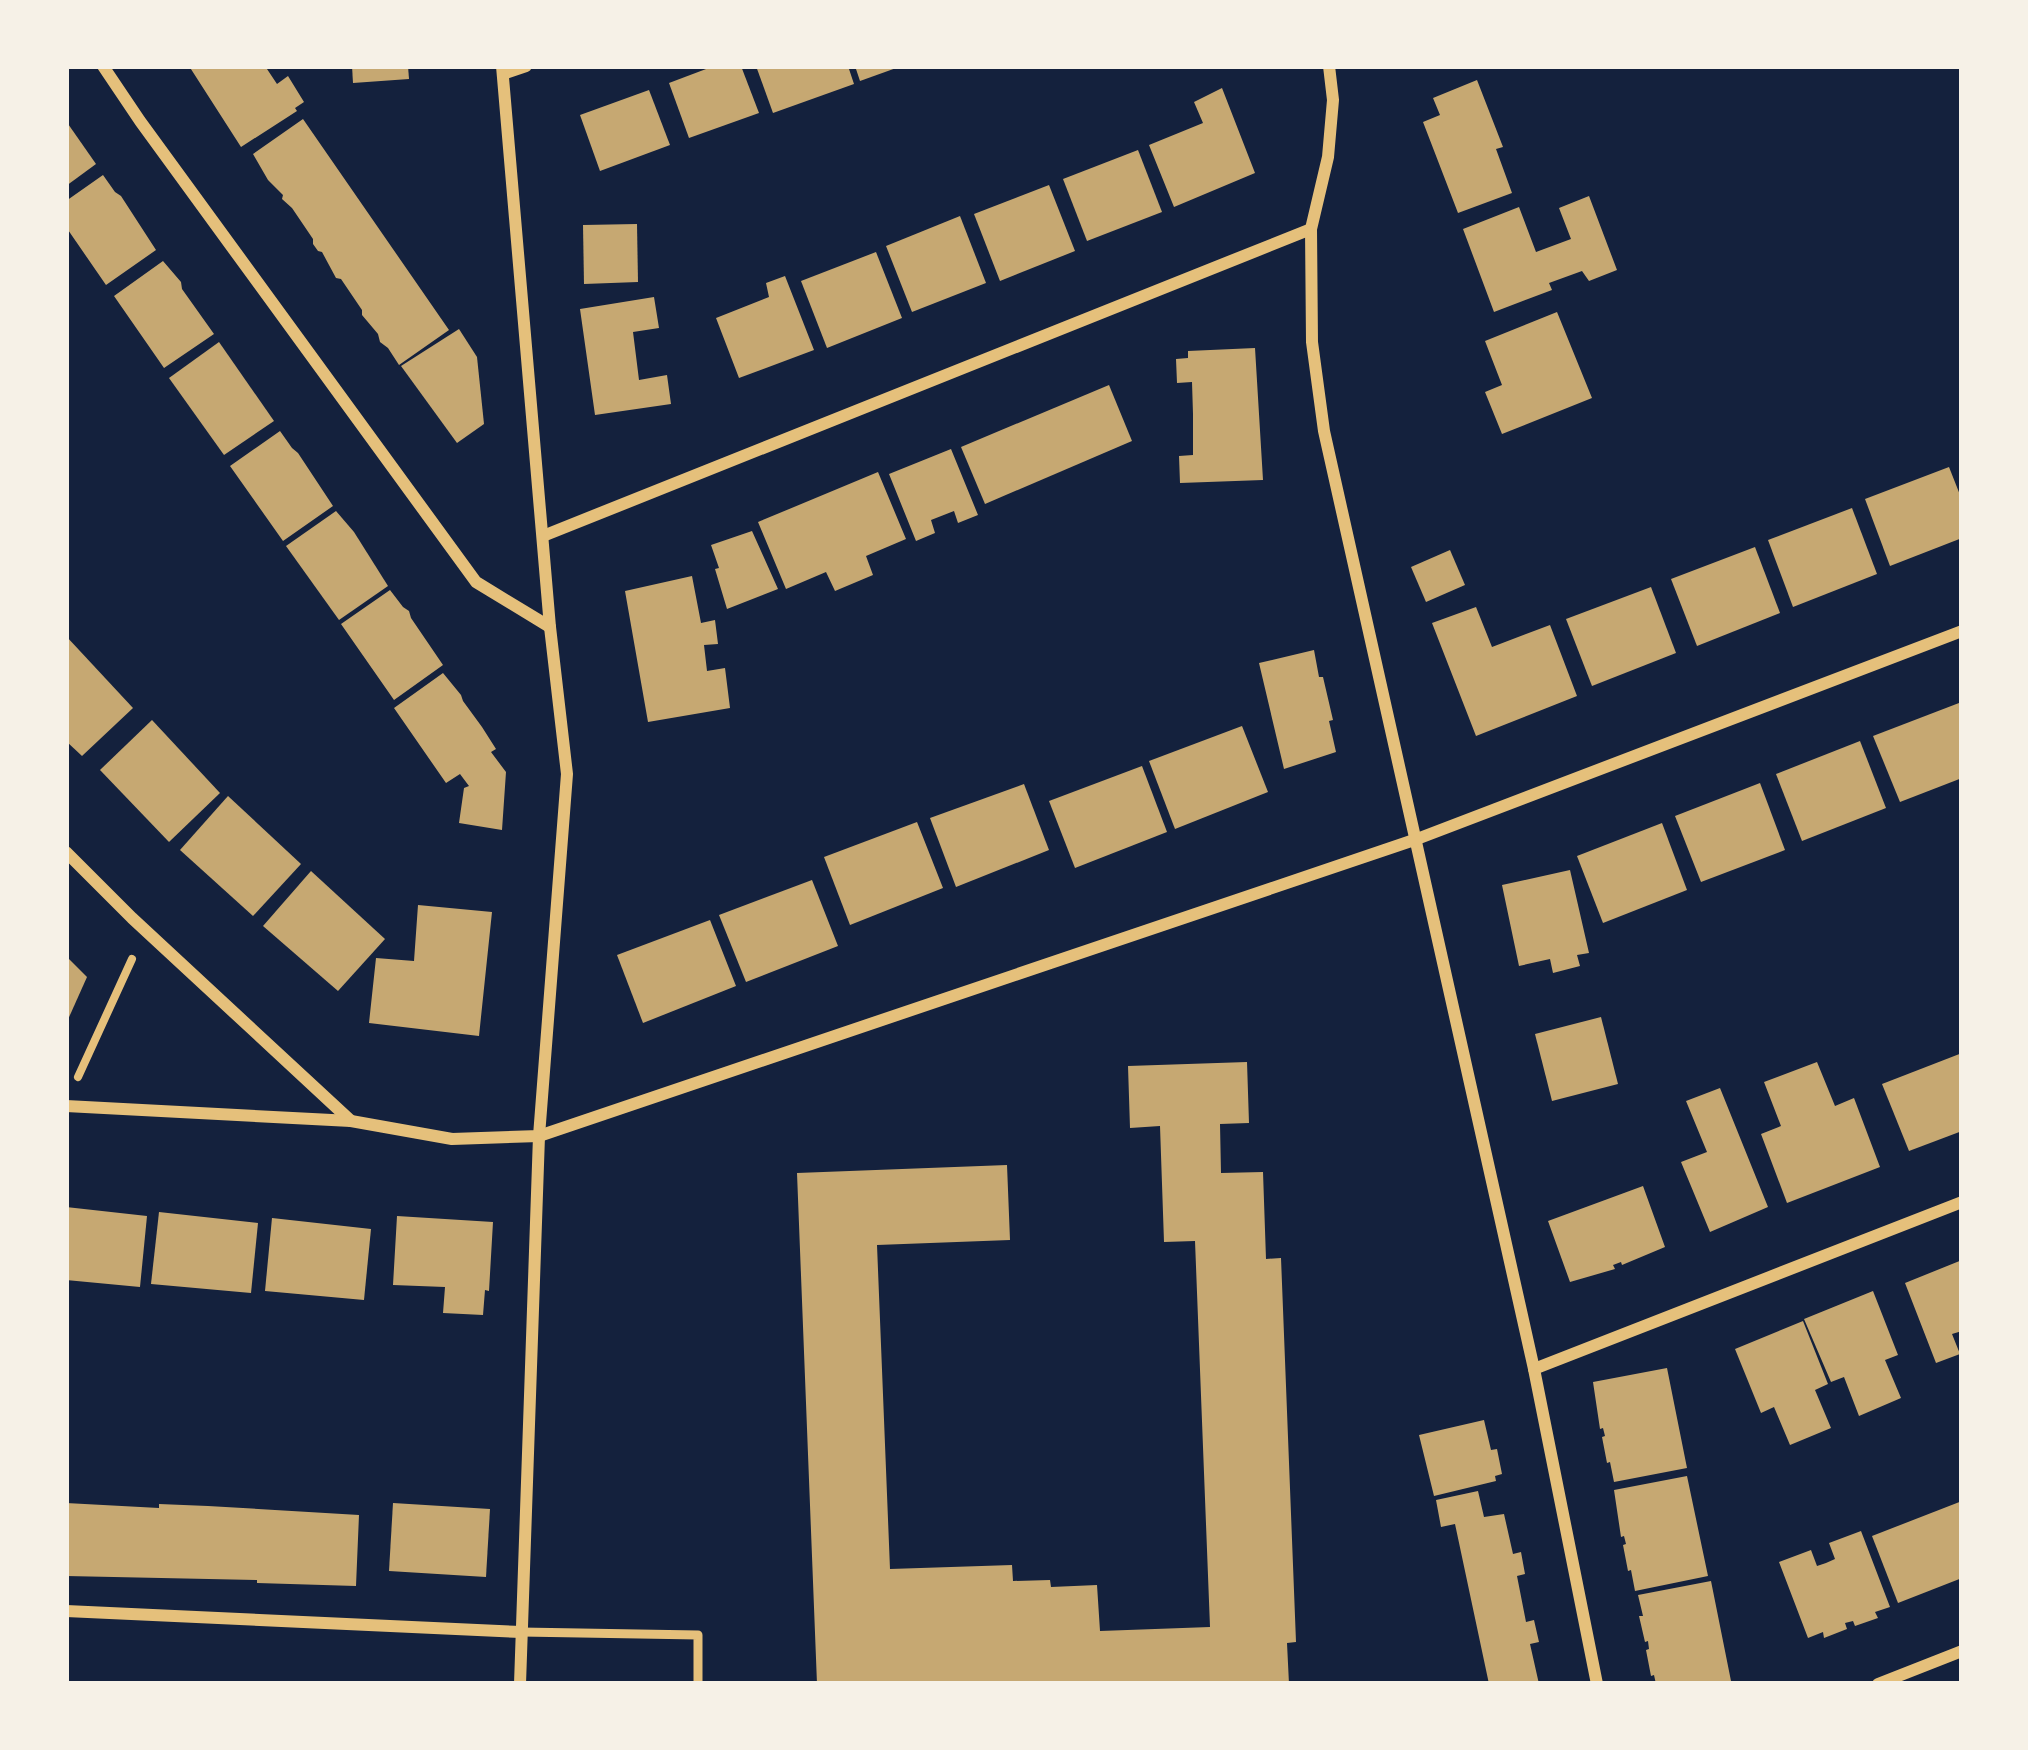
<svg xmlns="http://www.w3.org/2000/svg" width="2028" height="1750" font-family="'Titillium Web',sans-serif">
<rect width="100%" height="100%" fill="#14213d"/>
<g fill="#c6a872">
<polygon points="189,66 265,66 277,84 288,76 304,102 295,108 297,111 241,147"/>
<polygon points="352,66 408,66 409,79 353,83"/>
<polygon points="714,66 741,66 759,113 689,138 669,83"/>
<polygon points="756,66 848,66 854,84 773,113"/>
<polygon points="855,66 899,66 899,67 860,81"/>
<polygon points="1477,80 1503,147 1496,149 1512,193 1458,213 1423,122 1440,115 1433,98"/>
<polygon points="1222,88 1255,173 1174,207 1149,145 1203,123 1194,102"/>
<polygon points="649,90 670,145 600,171 580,115"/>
<polygon points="303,119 449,330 399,365 388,348 380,342 378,334 362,315 362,310 341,279 336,278 322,252 318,251 313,244 313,239 292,208 282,199 283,195 268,180 253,154"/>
<polygon points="66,121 96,164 66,186"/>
<polygon points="1138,150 1162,212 1087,241 1063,179"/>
<polygon points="103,175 115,192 121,196 156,250 106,285 66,227 66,201"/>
<polygon points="1049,185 1075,251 1000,281 974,214"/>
<polygon points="1589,196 1617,270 1589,281 1582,271 1549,283 1552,290 1494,312 1463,229 1519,207 1536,252 1571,239 1559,208"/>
<polygon points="960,216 986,283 912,312 886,246"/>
<polygon points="637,224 638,282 584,284 583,225"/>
<polygon points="876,252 902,318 827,348 801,281"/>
<polygon points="163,261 181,282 182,289 214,334 164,368 114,296"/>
<polygon points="785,276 814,350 739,378 716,318 769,297 766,283"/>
<polygon points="654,297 659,328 633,332 639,380 667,375 671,404 595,415 580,309"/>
<polygon points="1557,312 1592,398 1502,434 1485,392 1502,385 1485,341"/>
<polygon points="459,329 477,357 484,424 457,443 401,366"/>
<polygon points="219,342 274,421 224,455 169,378"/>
<polygon points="1255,348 1263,480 1180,483 1179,456 1193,455 1193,414 1192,382 1177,383 1176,359 1188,358 1188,351"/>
<polygon points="1109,385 1132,441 985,504 961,447"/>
<polygon points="280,431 292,448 298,453 333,506 283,541 230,466"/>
<polygon points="951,449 978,515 958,523 954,511 931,520 935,533 916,541 889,474"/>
<polygon points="1949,467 1962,500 1962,538 1890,566 1865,499"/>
<polygon points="878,472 906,539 866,556 873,575 835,591 826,572 786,589 758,522"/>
<polygon points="1852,508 1877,574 1793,607 1768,540"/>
<polygon points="336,511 354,532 388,586 339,620 286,546"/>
<polygon points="752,531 778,589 727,609 715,569 719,568 711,545"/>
<polygon points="1755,547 1780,613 1697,646 1671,579"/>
<polygon points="1450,550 1465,585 1426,602 1411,567"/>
<polygon points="692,576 701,623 715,620 718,644 704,645 707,671 725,668 730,708 648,722 625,591"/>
<polygon points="1651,587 1676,653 1592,686 1566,619"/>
<polygon points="390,590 403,607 409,611 411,618 443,665 394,700 341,624"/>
<polygon points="1476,607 1492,647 1550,625 1577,696 1476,736 1432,623"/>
<polygon points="66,636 133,708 82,756 66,741"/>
<polygon points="1314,650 1319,677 1323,677 1333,720 1329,721 1336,752 1284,769 1259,663"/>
<polygon points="443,673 461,695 463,701 482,727 496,749 491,752 506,772 502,830 459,823 464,788 469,786 460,774 446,783 394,708"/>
<polygon points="1959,703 1962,711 1962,778 1900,802 1873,736"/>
<polygon points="152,720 220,793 169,842 100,770"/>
<polygon points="1242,726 1268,792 1175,829 1149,761"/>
<polygon points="1860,741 1886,808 1802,841 1776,774"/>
<polygon points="1142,766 1167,832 1075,868 1049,801"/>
<polygon points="1760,783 1785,850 1701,882 1675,816"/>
<polygon points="1024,784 1049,850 956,887 930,818"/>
<polygon points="228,796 301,864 253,916 180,850"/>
<polygon points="917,822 943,888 850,925 824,857"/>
<polygon points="1662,823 1687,890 1603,923 1577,856"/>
<polygon points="1570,870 1589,953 1577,955 1580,966 1553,973 1550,959 1519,966 1502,885"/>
<polygon points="311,871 385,939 338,991 263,926"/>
<polygon points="812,880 838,946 746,982 719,915"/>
<polygon points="418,905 492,912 479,1036 369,1023 376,958 414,961"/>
<polygon points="710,920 736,986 643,1023 617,955"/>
<polygon points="66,956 87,977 66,1024"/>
<polygon points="1601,1017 1618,1084 1552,1101 1535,1034"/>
<polygon points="1962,1053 1962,1131 1909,1151 1882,1084"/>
<polygon points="1247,1062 1249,1123 1220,1124 1221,1173 1263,1172 1266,1259 1281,1258 1296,1642 1287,1643 1289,1684 817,1684 797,1173 1007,1165 1010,1240 877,1245 890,1569 1012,1565 1013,1581 1050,1580 1051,1587 1097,1585 1100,1631 1210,1627 1195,1241 1164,1242 1160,1126 1130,1128 1128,1066"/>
<polygon points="1817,1062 1835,1106 1854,1098 1880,1167 1787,1203 1761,1134 1781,1126 1764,1082"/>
<polygon points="1720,1088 1768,1207 1710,1232 1681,1162 1707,1152 1686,1101"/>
<polygon points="1643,1186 1665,1247 1622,1265 1621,1262 1613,1265 1615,1269 1570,1282 1548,1221"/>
<polygon points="66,1207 147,1216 140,1287 66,1280"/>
<polygon points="159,1212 258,1223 251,1293 151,1284"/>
<polygon points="397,1216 493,1222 489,1291 485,1290 483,1315 443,1313 445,1287 393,1285"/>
<polygon points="272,1218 371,1229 364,1300 265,1291"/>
<polygon points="1962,1260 1962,1331 1952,1334 1960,1354 1936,1363 1905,1283"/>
<polygon points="1873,1291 1898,1355 1885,1360 1901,1398 1859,1416 1844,1377 1831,1382 1804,1319"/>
<polygon points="1803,1321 1828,1384 1815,1390 1831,1428 1790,1445 1774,1407 1761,1413 1735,1349"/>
<polygon points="1667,1368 1687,1468 1614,1482 1610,1462 1607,1463 1602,1437 1605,1436 1603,1428 1600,1429 1593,1382"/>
<polygon points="1484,1420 1491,1450 1497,1449 1502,1474 1495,1476 1496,1481 1434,1496 1419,1435"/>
<polygon points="1687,1476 1708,1576 1635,1591 1631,1570 1628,1571 1623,1545 1626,1544 1624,1536 1621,1537 1614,1490"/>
<polygon points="1478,1491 1484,1517 1504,1514 1513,1554 1521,1552 1525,1574 1517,1576 1526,1622 1534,1620 1539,1642 1530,1644 1539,1684 1489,1684 1455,1524 1441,1527 1436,1500"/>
<polygon points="1962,1501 1962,1578 1898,1603 1872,1536"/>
<polygon points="66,1503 159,1508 159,1504 208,1506 359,1515 356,1586 257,1583 257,1580 66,1576"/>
<polygon points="393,1503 490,1509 486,1577 389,1571"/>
<polygon points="1861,1531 1890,1607 1875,1612 1878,1618 1855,1626 1853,1621 1845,1623 1847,1629 1824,1638 1823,1632 1808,1638 1779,1562 1811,1550 1817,1566 1826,1563 1835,1559 1829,1543"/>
<polygon points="1711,1581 1731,1681 1713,1684 1656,1684 1654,1675 1651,1676 1646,1650 1649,1649 1648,1641 1645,1642 1639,1616 1643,1616 1638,1595"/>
</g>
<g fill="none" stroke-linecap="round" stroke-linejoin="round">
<polyline stroke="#e5c07b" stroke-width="8" points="78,1077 132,959"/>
<polyline stroke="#e5c07b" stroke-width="9" points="521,1632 698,1635 698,1684"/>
<g stroke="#e5c07b" stroke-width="12">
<polyline points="103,66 140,121 476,582 550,627"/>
<polyline points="502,66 550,627 567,774 539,1136 520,1684"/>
<polyline points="1329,66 1333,100 1328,157 1311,229 1312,342 1324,431 1534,1369 1597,1684"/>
<polyline points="503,74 526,66"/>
<polyline points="543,536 1311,229"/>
<polyline points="66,852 132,918 351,1121"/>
<polyline points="66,1106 351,1121 452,1139 539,1136 1417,839 1962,631"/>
<polyline points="1534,1369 1962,1202"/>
<polyline points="66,1611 521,1632"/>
<polyline points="1878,1684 1962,1651"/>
</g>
</g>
<rect width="2028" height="1750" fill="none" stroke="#f6f1e7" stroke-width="138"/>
</svg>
